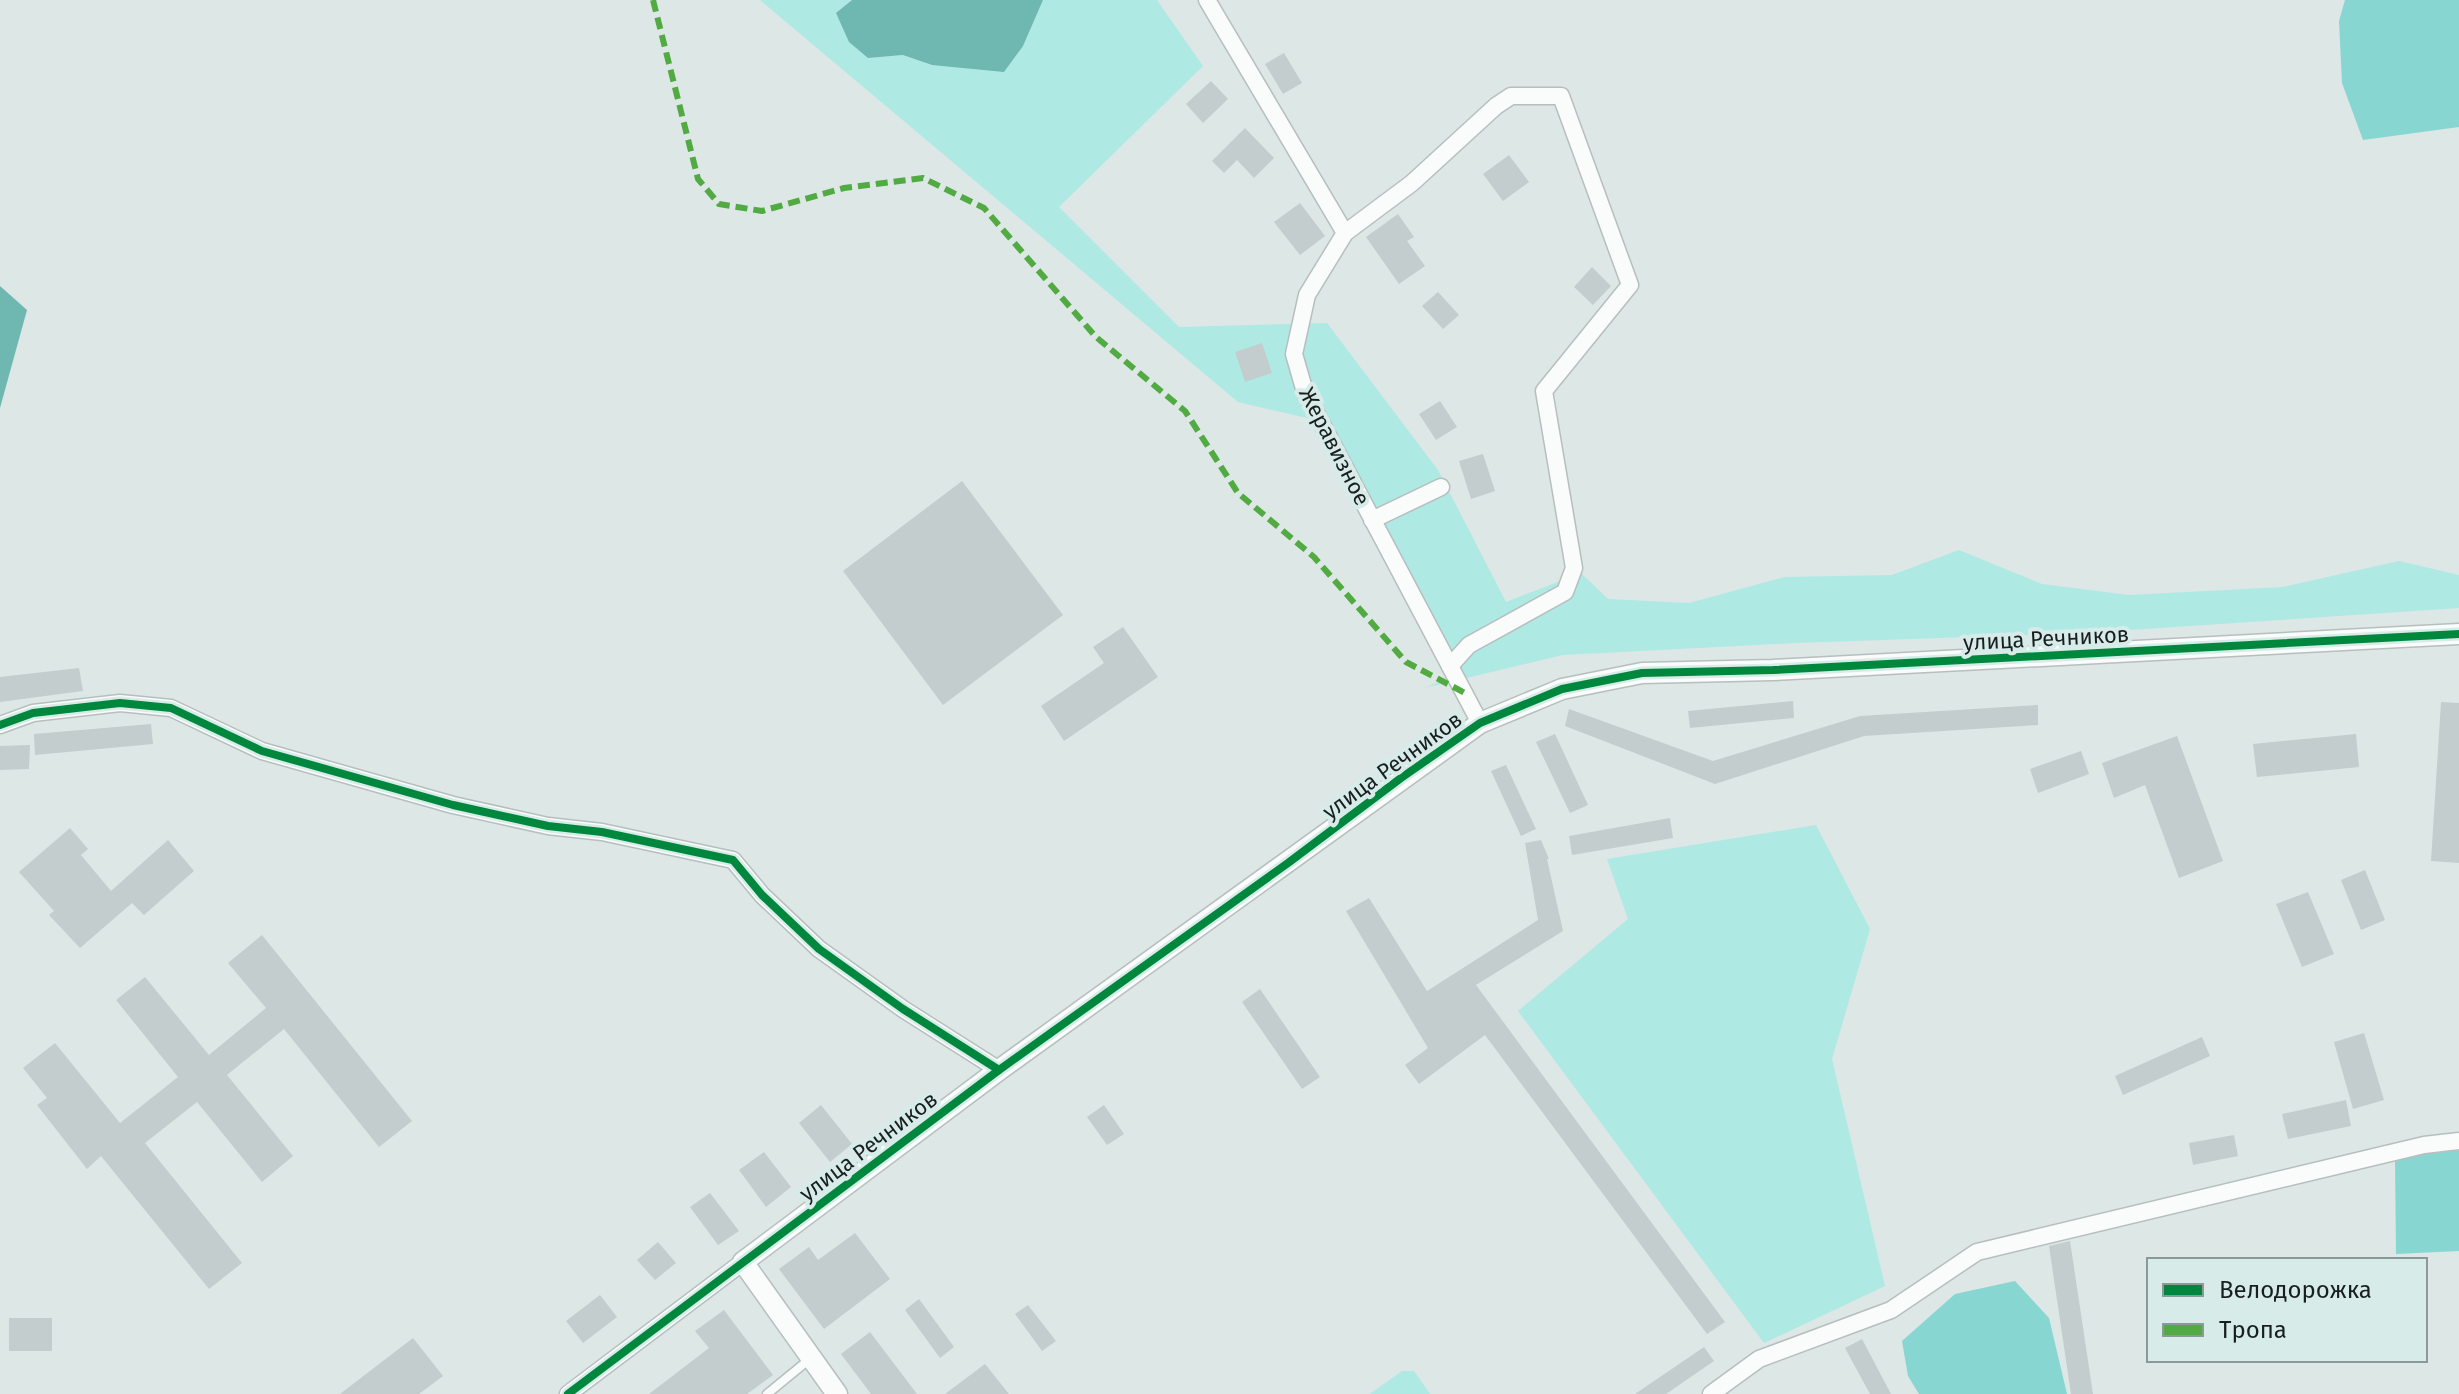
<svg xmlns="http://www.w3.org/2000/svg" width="2459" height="1394" font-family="'Fira Sans',sans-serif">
<rect width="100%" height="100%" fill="#dce7e6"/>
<g fill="#aee9e4">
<polygon points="760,0 852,0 836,14 868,58 904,55 932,65 1023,46 1043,0 1157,0 1203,66 1059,207 1179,327 1327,323 1438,470 1506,602 1581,573 1608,599 1689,603 1785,577 1892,575 1959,550 2042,584 2129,595 2283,587 2399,561 2459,575 2459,608 2084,633 1795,643 1563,655 1424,688 1449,678 1320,421 1238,402"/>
<polygon points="1816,825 1870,929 1832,1059 1885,1286 1764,1343 1518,1011 1628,919 1607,859"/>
<polygon points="1402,1371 1414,1371 1430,1394 1370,1394"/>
</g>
<g fill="#88d6d1">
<polygon points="2345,0 2459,0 2459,127 2363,140 2342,83 2339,21"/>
<polygon points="2459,1150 2459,1251 2396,1254 2395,1157"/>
<polygon points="2015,1281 2049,1318 2067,1394 1919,1394 1908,1376 1902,1341 1955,1294"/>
</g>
<g fill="#6fb7b1">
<polygon points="852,0 1043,0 1023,46 1004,72 932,65 903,55 868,58 849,42 836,13"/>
<polygon points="0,286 27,310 0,408"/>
</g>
<g fill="#c4cdcd">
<polygon points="1284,53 1302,83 1283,94 1265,64"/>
<polygon points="1211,81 1228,99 1203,123 1186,104"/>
<polygon points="1245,128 1274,158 1254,178 1237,160 1224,173 1212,161"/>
<polygon points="1509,155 1529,182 1503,201 1483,174"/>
<polygon points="1300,203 1325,236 1300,255 1274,222"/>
<polygon points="1398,214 1414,237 1407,241 1425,266 1399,284 1366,237"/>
<polygon points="1592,267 1611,286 1593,305 1574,287"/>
<polygon points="1438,292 1459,315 1443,329 1422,306"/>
<polygon points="1262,343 1272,373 1245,382 1235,352"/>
<polygon points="1440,401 1457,427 1436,440 1419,414"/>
<polygon points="1483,454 1495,491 1471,499 1459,461"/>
<polygon points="962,481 1063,615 943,705 843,571"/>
<polygon points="1123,627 1158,677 1064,741 1041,706 1104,663 1093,647"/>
<polygon points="79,668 83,691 0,702 0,677"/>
<polygon points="1793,701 1794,718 1690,728 1688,711"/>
<polygon points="2441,702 2459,703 2459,863 2431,861"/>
<polygon points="2038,705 2038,725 1864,736 1715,784 1565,726 1569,709 1713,761 1860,716"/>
<polygon points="151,724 153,744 35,755 34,734"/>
<polygon points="1555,734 1588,805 1570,813 1536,742"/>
<polygon points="2356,734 2359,767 2257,777 2253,744"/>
<polygon points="2177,736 2223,861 2179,878 2145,785 2114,798 2102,763"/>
<polygon points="30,745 29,769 0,770 0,746"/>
<polygon points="2081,751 2089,774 2038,793 2030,769"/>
<polygon points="1506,765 1536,829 1521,836 1491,771"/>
<polygon points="1670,818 1673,838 1572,855 1569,836"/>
<polygon points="70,828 88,849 81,855 111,891 168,840 194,871 144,915 132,903 80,948 49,915 54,911 19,872"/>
<polygon points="1541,840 1549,859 1547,859 1563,931 1476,985 1725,1322 1707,1334 1485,1035 1419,1084 1405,1065 1428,1048 1346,911 1369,898 1427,991 1538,920 1525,843"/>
<polygon points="2365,870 2385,920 2361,930 2341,880"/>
<polygon points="2308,892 2334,954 2302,967 2276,904"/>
<polygon points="262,935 412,1121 379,1147 284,1029 227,1075 293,1156 262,1182 197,1102 145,1143 242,1263 209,1289 101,1156 87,1169 37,1105 47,1098 23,1068 55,1043 120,1123 178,1077 116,1000 145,977 209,1055 266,1008 228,963"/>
<polygon points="1260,989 1320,1077 1302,1089 1242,1002"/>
<polygon points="2364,1033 2384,1100 2353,1109 2334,1042"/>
<polygon points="2202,1037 2210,1056 2123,1095 2115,1076"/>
<polygon points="2346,1100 2351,1126 2288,1139 2282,1114"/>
<polygon points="821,1105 852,1144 830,1162 799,1123"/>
<polygon points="1104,1105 1124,1134 1107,1145 1087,1117"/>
<polygon points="2234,1135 2238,1156 2193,1165 2189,1143"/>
<polygon points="764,1152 791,1187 766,1207 739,1170"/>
<polygon points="710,1193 739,1231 718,1245 690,1207"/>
<polygon points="855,1233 890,1279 824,1329 779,1269 809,1247 818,1260"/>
<polygon points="2070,1241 2093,1394 2071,1394 2049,1246"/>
<polygon points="658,1242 676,1263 655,1280 637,1260"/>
<polygon points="600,1295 617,1317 583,1343 566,1321"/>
<polygon points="919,1299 954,1347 940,1358 905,1310"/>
<polygon points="1028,1305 1056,1341 1042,1351 1015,1314"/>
<polygon points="724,1310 773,1375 747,1394 649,1394 709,1348 695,1331"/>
<rect x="9" y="1318" width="43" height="33"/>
<polygon points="870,1332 917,1394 871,1394 841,1354"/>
<polygon points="413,1338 443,1376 419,1394 340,1394"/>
<polygon points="1862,1339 1891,1394 1870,1394 1845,1348"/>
<polygon points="1704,1347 1714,1361 1666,1394 1635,1394"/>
<polygon points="985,1364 1009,1394 945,1394"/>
</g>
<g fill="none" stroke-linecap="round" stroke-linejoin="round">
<g stroke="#b7bfbe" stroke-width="11">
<polyline id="service" points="767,1394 811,1358"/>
</g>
<g stroke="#b7bfbe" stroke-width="19">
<g id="minor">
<polyline points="1207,0 1345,233 1307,295 1294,354 1305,392 1480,723"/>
<polyline points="1345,233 1412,183 1496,106 1511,96 1561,96 1630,285 1544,391 1574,568 1565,592 1469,645 1450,666"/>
<polyline points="1372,520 1441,487"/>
<polyline points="0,725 33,713 120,703 171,708 262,751 453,805 548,826 602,832 733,860 762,895 819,949 903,1009 999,1070"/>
<polyline points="568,1394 743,1262"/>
<polyline points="1711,1394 1759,1359 1891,1310 1977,1252 2424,1145 2459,1141"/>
</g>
</g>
<g stroke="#b7bfbe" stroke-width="23">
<polyline id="tertiary" points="837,1394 743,1262 999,1070 1480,723 1562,689 1642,673 1773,670 2459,634"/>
</g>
<use href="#service" stroke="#fafbfb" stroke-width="8"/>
<use href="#minor" stroke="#fafbfb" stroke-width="16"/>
<use href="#tertiary" stroke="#fafbfb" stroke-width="20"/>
<polyline stroke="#52aa43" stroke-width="6" stroke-dasharray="12 6" stroke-linecap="butt" points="653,0 698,179 719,204 762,211 844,188 923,178 984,208 1096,337 1185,411 1238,493 1314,557 1406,662 1465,693"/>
<g stroke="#d7ece9" stroke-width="13">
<g id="cycleway">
<polyline points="0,725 33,713 120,703 171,708 262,751 453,805 548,826 602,832 733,860 762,895 819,949 903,1009 999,1070"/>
<polyline points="568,1394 999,1070 1288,863 1401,778 1480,723 1562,689 1642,673 1773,670 2459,634"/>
</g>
</g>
<use href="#cycleway" stroke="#00873e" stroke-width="8"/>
</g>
<g text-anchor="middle" stroke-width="8" stroke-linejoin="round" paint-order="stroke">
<g font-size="22" fill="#181f1e" stroke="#d7ece9">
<text transform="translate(1335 446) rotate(63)" y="8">Жеравизное</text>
<text transform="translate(2046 638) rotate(-3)" y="8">улица Речников</text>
<text transform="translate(1392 765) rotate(-36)" y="8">улица Речников</text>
<text transform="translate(868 1146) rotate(-37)" y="8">улица Речников</text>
</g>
</g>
<rect x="2147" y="1258" width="280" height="104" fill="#d7ece9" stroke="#8b9a98" stroke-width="2"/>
<rect x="2163" y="1284" width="40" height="12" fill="#00873e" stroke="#8b9a98" stroke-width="2"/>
<text x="2219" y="1298" font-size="24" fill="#181f1e">Велодорожка</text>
<rect x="2163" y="1324" width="40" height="12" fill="#52aa43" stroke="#8b9a98" stroke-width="2"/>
<text x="2219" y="1338" font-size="24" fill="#181f1e">Тропа</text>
</svg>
